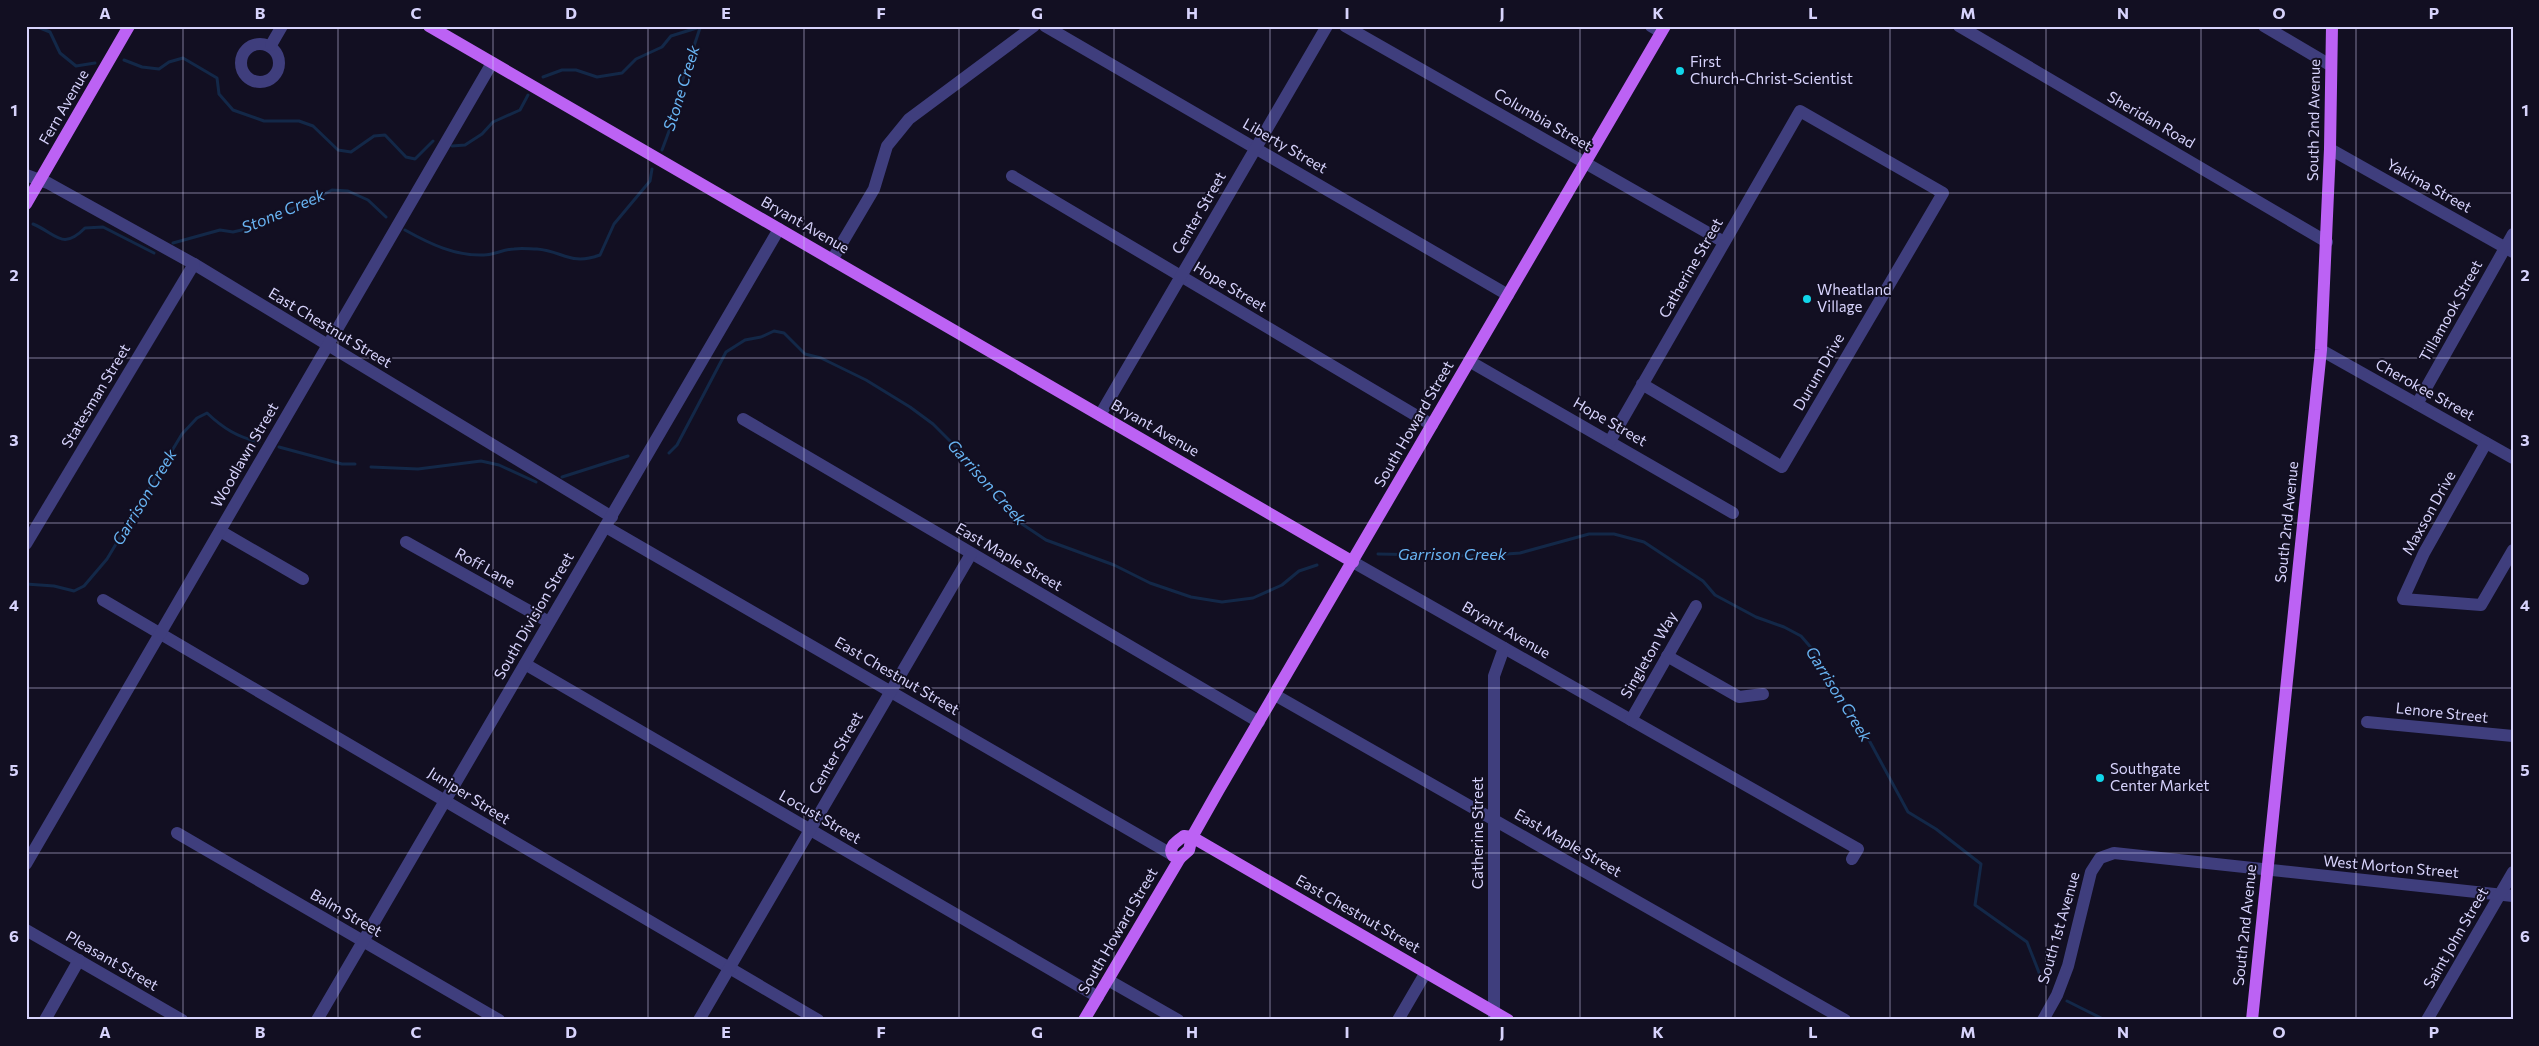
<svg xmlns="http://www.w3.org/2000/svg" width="2539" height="1046" font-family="Commissioner,sans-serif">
<rect width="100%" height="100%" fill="#120f22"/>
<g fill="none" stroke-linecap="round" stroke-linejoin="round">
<g stroke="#132848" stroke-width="3">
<polyline points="35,26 50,32 60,53 76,66 95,63"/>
<polyline points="124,60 142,67 159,69 169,62 183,58 217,78 219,94 233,110 264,121 299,121 313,126 338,150 351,152 374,136 385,135 406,157 415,159 433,141"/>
<polyline points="543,77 562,70 576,70 597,77 622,73 636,59 662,47 671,36 700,27"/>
<polyline points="452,146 465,145 482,134 493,122 520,110 528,95"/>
<polyline points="662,150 681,99 681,85 700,28"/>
<path d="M33,224C57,234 62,251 85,228L103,227L154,253"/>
<path d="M405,230C430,244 455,256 484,255C494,255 504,249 514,249C521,248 530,249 537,249C563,251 570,266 600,255L614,224L650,181L652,169"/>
<polyline points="173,243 220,230 233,232 250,228 262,218 304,205 332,190 348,191 368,200 386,217"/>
<polyline points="279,447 342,464 355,464"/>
<polyline points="669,453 677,445 726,352 745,340 761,337 774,331 784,333 805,354 821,358 866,380 910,407 933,424 966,457 1016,520 1046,540 1114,565 1150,583 1191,597 1222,602 1253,598 1282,585 1299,571 1317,565"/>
<polyline points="371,467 418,469 481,461 499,465 536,482"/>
<polyline points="562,477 628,456"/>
<polyline points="1378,554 1480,556 1520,553 1589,534 1614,534 1644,542 1703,581 1715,595 1756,617 1784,627 1801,636 1814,651 1825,674 1863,729 1908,812 1936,829 1981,864 1975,905 2027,942 2040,975 2046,980"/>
<path d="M26,584L54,586L74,591L84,586L107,559L182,434L197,418L207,413C223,428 237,437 259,442"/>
<polyline points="2067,1001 2105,1020"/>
<polyline points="2511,1020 2513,1019"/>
</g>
<g stroke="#3f3e7d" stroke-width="12">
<polyline points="1045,26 1508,295"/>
<polyline points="1345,26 1724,242"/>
<polyline points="1651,26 1661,32"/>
<polyline points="1959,26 2327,242"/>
<polyline points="2264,26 2330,65"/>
<circle cx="260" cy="63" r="19"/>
<polyline points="271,45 282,26"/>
<polyline points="2330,149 2513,252"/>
<polyline points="26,175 48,183 194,264 612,517"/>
<polyline points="1012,176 1432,425"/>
<polyline points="832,260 874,189 887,146 909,119 1034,26"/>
<polyline points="2321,350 2513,458"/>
<polyline points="1469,361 1733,513"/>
<polyline points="2417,404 2513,234"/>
<polyline points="1100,415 1327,26"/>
<polyline points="743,419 1259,722"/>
<polyline points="1610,441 1800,111 1943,193 1782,467 1642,384"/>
<polyline points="2486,443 2424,553 2403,599 2481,605 2513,550"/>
<polyline points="606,527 1171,854"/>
<polyline points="220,531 303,579"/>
<polyline points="406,542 549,622"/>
<polyline points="26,544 194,264"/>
<polyline points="1353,562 1858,849 1852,859"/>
<polyline points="103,600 818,1020"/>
<polyline points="1667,656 1739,697 1763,694"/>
<polyline points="525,664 1098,997"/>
<polyline points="1275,695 1845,1020"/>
<polyline points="1631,720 1696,606"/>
<polyline points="2367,722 2513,736"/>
<polyline points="177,833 499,1020"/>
<polyline points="26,864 492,63"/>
<polyline points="26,930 182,1020"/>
<polyline points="1108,980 1178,1020"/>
<polyline points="45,1020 79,960"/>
<polyline points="317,1020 779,229"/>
<polyline points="699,1020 971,554"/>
<polyline points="1398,1020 1426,972"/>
<polyline points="1494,1020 1494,676 1504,648"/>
<polyline points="2043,1020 2057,995 2068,966 2091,872 2100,858 2114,853 2513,896"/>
<polyline points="2427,1020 2513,872"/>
</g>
<g stroke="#bc62f4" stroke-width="12">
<polyline points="429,26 1353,562"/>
<polyline points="26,204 129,26"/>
<polyline points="1084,1020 1180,858"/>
<path d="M1508,1020L1192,837L1184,836C1177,841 1167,847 1173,856L1180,858L1189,850L1192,837L1218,791L1665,26"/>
<polyline points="2252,1020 2321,350 2330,149 2332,26"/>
</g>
</g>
<path fill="none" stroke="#d7d3fc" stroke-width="1" stroke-opacity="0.55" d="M183,26V1020M338,26V1020M493,26V1020M648,26V1020M804,26V1020M959,26V1020M1114,26V1020M1270,26V1020M1425,26V1020M1580,26V1020M1735,26V1020M1890,26V1020M2046,26V1020M2201,26V1020M2356,26V1020M26,193H2513M26,358H2513M26,523H2513M26,688H2513M26,853H2513"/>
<g fill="#11d6ea" stroke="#120f22" stroke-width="2">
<circle cx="1680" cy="71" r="5"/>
<circle cx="1807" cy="299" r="5"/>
<circle cx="2100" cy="778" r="5"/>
</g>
<g text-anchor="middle" stroke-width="4" stroke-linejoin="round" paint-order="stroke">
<g font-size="15" fill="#d7d3fc" stroke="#120f22" text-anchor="start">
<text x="1690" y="67">First<tspan x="1690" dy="17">Church-Christ-Scientist</tspan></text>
<text x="1817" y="295">Wheatland<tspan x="1817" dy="17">Village</tspan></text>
<text x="2110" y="774">Southgate<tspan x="2110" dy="17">Center Market</tspan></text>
</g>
<g font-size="15" fill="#d7d3fc" stroke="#120f22">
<text transform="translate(64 107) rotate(-60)" y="5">Fern Avenue</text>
<text transform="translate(1543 120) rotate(30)" y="5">Columbia Street</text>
<text transform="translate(2151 120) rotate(30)" y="5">Sheridan Road</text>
<text transform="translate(2314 120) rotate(-89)" y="5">South 2nd Avenue</text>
<text transform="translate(1285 146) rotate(30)" y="5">Liberty Street</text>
<text transform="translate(2429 186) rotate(29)" y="5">Yakima Street</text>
<text transform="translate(1199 213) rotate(-60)" y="5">Center Street</text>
<text transform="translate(805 225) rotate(30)" y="5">Bryant Avenue</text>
<text transform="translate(1691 268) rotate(-60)" y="5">Catherine Street</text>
<text transform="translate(1230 287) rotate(31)" y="5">Hope Street</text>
<text transform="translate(2451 311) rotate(-61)" y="5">Tillamook Street</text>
<text transform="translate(330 328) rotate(31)" y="5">East Chestnut Street</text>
<text transform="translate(1819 372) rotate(-60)" y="5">Durum Drive</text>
<text transform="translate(2425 390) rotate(29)" y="5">Cherokee Street</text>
<text transform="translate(96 396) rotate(-59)" y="5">Statesman Street</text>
<text transform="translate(1610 422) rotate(30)" y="5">Hope Street</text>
<text transform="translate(1414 424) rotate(-60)" y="5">South Howard Street</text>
<text transform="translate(1155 428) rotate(30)" y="5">Bryant Avenue</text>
<text transform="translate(245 455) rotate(-60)" y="5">Woodlawn Street</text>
<text transform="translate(2429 513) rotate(-61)" y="5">Maxson Drive</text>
<text transform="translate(2287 522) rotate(-84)" y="5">South 2nd Avenue</text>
<text transform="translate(1009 557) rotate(30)" y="5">East Maple Street</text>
<text transform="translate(485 568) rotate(29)" y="5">Roff Lane</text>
<text transform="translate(534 616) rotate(-60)" y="5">South Division Street</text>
<text transform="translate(1506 630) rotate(30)" y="5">Bryant Avenue</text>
<text transform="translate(1649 655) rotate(-60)" y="5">Singleton Way</text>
<text transform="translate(897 676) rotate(30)" y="5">East Chestnut Street</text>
<text transform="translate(2442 713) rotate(6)" y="5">Lenore Street</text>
<text transform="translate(836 753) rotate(-60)" y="5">Center Street</text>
<text transform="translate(469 796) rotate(32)" y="5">Juniper Street</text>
<text transform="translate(820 817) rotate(30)" y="5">Locust Street</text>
<text transform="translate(1478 833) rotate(-90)" y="5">Catherine Street</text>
<text transform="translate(1568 843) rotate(30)" y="5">East Maple Street</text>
<text transform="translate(2391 867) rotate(5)" y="5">West Morton Street</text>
<text transform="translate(346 913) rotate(30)" y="5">Balm Street</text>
<text transform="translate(1358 914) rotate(30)" y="5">East Chestnut Street</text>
<text transform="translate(2245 925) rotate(-84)" y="5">South 2nd Avenue</text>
<text transform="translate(2059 928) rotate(-74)" y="5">South 1st Avenue</text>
<text transform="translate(1118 931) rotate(-60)" y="5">South Howard Street</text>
<text transform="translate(2456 938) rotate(-60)" y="5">Saint John Street</text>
<text transform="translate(112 961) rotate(30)" y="5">Pleasant Street</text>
</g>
<g font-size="16" font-style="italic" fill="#69b5f4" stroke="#120f22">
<text transform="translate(681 88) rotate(-73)" y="6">Stone Creek</text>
<text transform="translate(283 211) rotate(-23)" y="6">Stone Creek</text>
<text transform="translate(987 482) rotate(48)" y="6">Garrison Creek</text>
<text transform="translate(144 497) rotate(-59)" y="6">Garrison Creek</text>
<text x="1452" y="560">Garrison Creek</text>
<text transform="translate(1839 694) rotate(58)" y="6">Garrison Creek</text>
</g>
</g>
<rect width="2539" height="1046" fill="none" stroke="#120f22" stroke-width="55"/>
<rect x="28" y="28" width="2484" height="990" fill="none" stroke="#d7d3fc" stroke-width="2"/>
<g font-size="16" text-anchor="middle" font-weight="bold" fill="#d7d3fc">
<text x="105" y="19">A</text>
<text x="260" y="19">B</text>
<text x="416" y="19">C</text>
<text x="571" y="19">D</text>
<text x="726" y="19">E</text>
<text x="881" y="19">F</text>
<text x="1037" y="19">G</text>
<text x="1192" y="19">H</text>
<text x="1347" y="19">I</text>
<text x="1502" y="19">J</text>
<text x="1658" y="19">K</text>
<text x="1813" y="19">L</text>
<text x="1968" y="19">M</text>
<text x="2123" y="19">N</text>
<text x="2279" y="19">O</text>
<text x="2434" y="19">P</text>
<text x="14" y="116">1</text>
<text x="2525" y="116">1</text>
<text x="14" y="281">2</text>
<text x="2525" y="281">2</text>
<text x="14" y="446">3</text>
<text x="2525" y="446">3</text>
<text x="14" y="611">4</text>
<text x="2525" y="611">4</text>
<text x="14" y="776">5</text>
<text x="2525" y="776">5</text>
<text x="14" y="942">6</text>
<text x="2525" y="942">6</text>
<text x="105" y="1038">A</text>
<text x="260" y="1038">B</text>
<text x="416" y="1038">C</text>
<text x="571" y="1038">D</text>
<text x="726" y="1038">E</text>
<text x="881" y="1038">F</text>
<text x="1037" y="1038">G</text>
<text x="1192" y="1038">H</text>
<text x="1347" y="1038">I</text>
<text x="1502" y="1038">J</text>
<text x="1658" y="1038">K</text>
<text x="1813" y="1038">L</text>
<text x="1968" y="1038">M</text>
<text x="2123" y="1038">N</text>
<text x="2279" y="1038">O</text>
<text x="2434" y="1038">P</text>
</g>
</svg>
